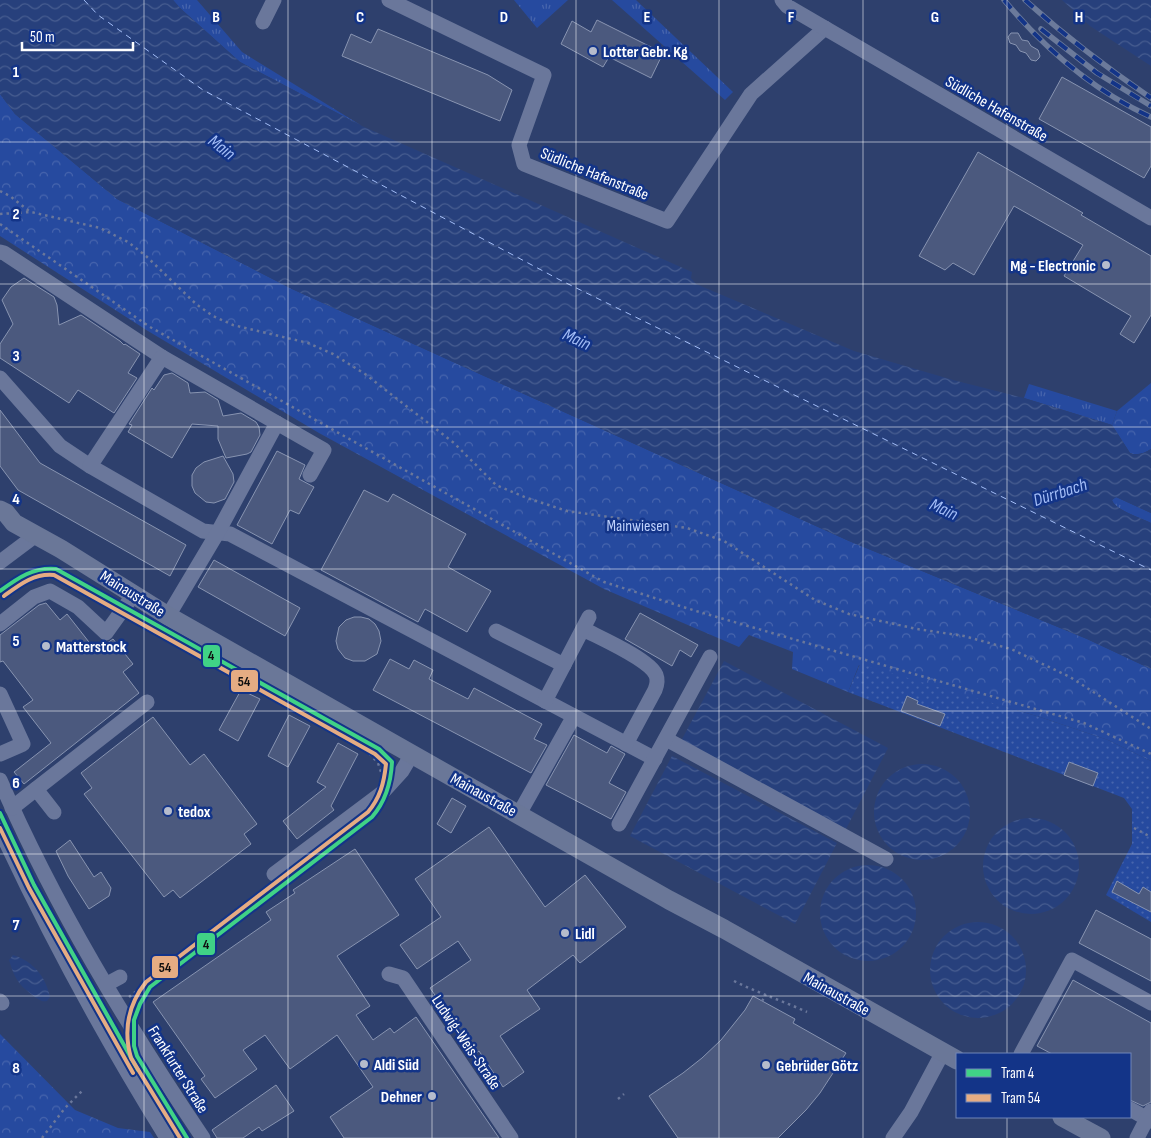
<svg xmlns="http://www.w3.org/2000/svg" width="1151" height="1138" font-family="'Sofia Sans Condensed',sans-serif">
<defs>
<pattern id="grass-tufts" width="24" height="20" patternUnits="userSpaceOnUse" patternTransform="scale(1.25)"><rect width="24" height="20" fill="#264a9f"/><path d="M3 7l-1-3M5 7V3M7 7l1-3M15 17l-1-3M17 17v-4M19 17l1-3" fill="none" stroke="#4765ad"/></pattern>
<pattern id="forest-crowns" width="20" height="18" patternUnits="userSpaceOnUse" patternTransform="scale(1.25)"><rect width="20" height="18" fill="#264a9f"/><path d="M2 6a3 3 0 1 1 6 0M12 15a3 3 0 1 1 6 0" fill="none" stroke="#4765ad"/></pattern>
<pattern id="garden-dots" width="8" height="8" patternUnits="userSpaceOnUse" patternTransform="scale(1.25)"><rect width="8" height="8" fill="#264a9f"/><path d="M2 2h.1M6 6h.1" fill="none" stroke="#4765ad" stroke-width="1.8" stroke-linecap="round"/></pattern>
<pattern id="water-waves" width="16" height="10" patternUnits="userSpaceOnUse" patternTransform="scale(1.25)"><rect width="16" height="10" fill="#27407c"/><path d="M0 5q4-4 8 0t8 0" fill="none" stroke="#475d90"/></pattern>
</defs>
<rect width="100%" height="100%" fill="#2e406d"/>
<g fill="url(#grass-tufts)">
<polygon points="173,0 197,0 242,52 362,126 240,62 180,8"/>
<polygon points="514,0 568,0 537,28"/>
<polygon points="612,0 636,0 733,92 725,100"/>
<polygon points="1029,384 1117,411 1112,425 1024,398"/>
<path d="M1116,497L1151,513V523C1141,518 1115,510 1112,500Z"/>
</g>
<g fill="url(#forest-crowns)">
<polygon points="0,94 15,114 117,199 292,289 849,541 1087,639 1151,669 1151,761 1108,740 1040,717 859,665 848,692 792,669 793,652 749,635 739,647 604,589 319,433 148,331 0,236"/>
<path d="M1151,383V449C1145,453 1137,456 1130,453L1112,425L1117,411Z"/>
<polygon points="0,1034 75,1110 118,1128 150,1132 154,1138 0,1138"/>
</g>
<polygon fill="url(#garden-dots)" points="860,664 1040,717 1108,740 1151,761 1151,922 1106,895 1132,844 1132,809 1124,798 848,692"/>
<g fill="url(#water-waves)">
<path d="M0,0H173L180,8L240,62L362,126L692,272L691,278L696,284L854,351L953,380L1024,398L1112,425L1130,453C1137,456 1145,453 1151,449V513L1116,497L1112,500C1115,510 1141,518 1151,523V669L1087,639L849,541L292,289L117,199L15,114L0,94Z"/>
<polygon points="1062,0 1151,0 1151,66 1090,26"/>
<polygon points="724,661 888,748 846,829 681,741"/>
<polygon points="672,756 837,843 795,924 630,836"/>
<circle cx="922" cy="812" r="48"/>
<circle cx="1031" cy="866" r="48"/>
<circle cx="868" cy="913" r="48"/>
<circle cx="978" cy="970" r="48"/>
<path d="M13,955C33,961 46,977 50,997L47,1001C41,1002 40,1000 35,997C19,985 15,980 9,960Z"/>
</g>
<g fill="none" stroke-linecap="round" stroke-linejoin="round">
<polyline stroke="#a3bdf7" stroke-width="1" stroke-dasharray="6 5" stroke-linecap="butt" points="84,0 98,15 203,90 560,280 1151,570"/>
</g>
<g fill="#4b597e" stroke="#8894b1">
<polygon points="597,20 663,53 651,78 609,57 603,67 561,44 572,21 591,32"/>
<polygon points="378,29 488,75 512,90 500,121 342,56 351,34 371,43"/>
<polygon points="1011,33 1018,33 1022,40 1028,41 1031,46 1038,50 1040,56 1039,58 1036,61 1031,60 1026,53 1020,51 1016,45 1010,43 1008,37"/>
<polygon points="1062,77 1151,127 1151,166 1144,178 1039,119"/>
<polygon points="978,152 1083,213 1081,215 1151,256 1151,315 1134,343 1120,334 1131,316 1064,276 1083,245 1014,206 974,275 953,263 945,270 919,256"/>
<polygon points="24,278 54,297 57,305 59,325 81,315 120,341 124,345 125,344 140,354 128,373 137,378 114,413 78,390 69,403 0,358 0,344 13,324 2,300 11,287"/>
<polygon points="172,373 188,383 190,393 205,392 218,400 223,416 241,413 256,422 259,427 260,435 251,452 247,454 226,458 218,439 218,426 192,424 172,458 128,432 132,425 129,424 152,388 154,390 164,375"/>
<polygon points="0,410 40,463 186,545 170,576 18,490 0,466"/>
<polygon points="277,451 305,465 299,479 314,487 299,514 290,510 272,544 237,525"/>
<polygon points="223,456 233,474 234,482 225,499 214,503 206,502 195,493 192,486 192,475 196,468 204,462"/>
<polygon points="364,490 388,502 393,494 466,534 448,567 491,591 467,632 425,609 418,622 321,570"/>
<polygon points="214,560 300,608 285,636 198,587"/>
<polygon points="46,603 60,620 67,614 96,651 113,639 133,664 123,672 139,693 24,784 14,772 51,743 23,707 33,700 3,661 0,662 0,635 39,605"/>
<polygon points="640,613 698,645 691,657 680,650 672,666 625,639"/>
<polygon points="354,617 361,617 369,619 375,624 379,631 381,641 377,654 365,661 353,661 345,658 338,649 336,641 339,627 346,620"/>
<polygon points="390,659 409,669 414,660 433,670 429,679 468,699 474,688 542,724 534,739 547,745 531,773 373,690"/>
<polygon points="241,690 260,699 238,741 219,730"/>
<polygon points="907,696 918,701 917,704 945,714 940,726 901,711"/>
<polygon points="289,715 310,726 288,767 268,756"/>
<polygon points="153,717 190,765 204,754 257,824 244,834 251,844 180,898 173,890 164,897 84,794 92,788 81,773"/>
<polygon points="574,735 607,753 611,746 625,754 609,783 626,792 611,819 546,785"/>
<polygon points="338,743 358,754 331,806 334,810 297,839 283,821 326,787 317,782"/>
<polygon points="1069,762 1098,773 1093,786 1064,775"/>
<polygon points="452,798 466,806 451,833 437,824"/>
<polygon points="489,827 545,907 585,875 626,927 580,963 573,955 527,990 540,1009 500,1036 524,1072 503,1087 479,1051 476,1053 430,988 471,960 458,941 417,969 400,945 441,917 415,879"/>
<polygon points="70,840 94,877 101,872 111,888 109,896 89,909 68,876 56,851"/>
<polygon points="355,849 399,915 337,956 370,1006 356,1015 373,1040 390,1028 394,1033 416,1017 499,1138 344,1138 330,1117 373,1087 337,1035 290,1069 265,1035 243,1050 257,1069 215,1098 201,1079 205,1076 153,1002 271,920 266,912 295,893 293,890"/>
<polygon points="1117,881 1139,894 1143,887 1151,892 1151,912 1112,892"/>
<polygon points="1096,910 1151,939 1151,981 1079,943"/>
<polygon points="1073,980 1151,1023 1151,1102 1143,1106 1130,1100 1130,1054 1052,1054 1037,1046"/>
<polygon points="753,996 795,1019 793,1023 846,1053 820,1093 806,1110 778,1138 678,1138 649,1096 683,1073 702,1058 721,1040 745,1010"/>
<polygon points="276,1085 294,1111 262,1131 259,1127 243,1138 217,1138 212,1130"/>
</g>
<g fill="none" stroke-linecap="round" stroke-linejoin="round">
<g stroke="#6a779b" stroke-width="2.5" stroke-dasharray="2.5 4" stroke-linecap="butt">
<polyline points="0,191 10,196 29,211"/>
<polyline points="0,214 31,212 100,228 128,242 146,256 196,304 213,316 233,325 308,343 333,354 365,374 454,443 496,485 527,498 567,511 687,528 724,541 815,600 849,614 917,629 964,636 1011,649 1070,677 1151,729"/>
<polyline points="0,224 150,327 604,582 696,611 1084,723 1151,754"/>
<path d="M0,595C8,590 21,577 29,574C57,565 86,591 108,605"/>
<polyline points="132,619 368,752 378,763 381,772"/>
<polyline points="1134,828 1151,837"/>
<path d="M734,981C758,993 783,1001 807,1012"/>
<polyline points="129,997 267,887"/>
<polyline points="762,1001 766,995"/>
<polyline points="618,1099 624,1094"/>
<polyline points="42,1138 65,1108 82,1091"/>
</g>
<g stroke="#6a779b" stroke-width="15">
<polyline points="389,0 544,75 519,145 524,164 667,221 751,94 825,28"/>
<polyline points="782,0 787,6 1151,218"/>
<polyline points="263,22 274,0"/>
<polyline points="0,252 4,253 162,357"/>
<polyline points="0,378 60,446 90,466"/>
<polyline points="310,475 324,450 162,357 90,466 203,531 230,534 655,759"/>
<polyline points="0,562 36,535"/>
<polyline points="168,616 218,532 277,423"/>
<polyline points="0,624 34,597 50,591 78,607 106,633 134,594"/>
<path d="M583,629C600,638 649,659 656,675C658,680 657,685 655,690L626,744"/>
<polyline points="496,631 564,665"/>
<polyline points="0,694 23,744 0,754"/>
<polyline points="545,701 589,617"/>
<polyline points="666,739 886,859"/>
<path d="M0,780C54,905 127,1025 203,1138"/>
<polyline points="36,789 147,702"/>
<polyline points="12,808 36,789 54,812"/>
<polyline points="519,814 574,716"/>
<polyline points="619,824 710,657"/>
<path d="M0,829C49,935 105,1038 167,1138"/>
<polyline points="274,874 382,793 402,771 412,754"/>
<polyline points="389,974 403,978 511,1138"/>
<polyline points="107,984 120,977"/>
<polyline points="0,1001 2,1003"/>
<polyline points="1021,1054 1072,960 1151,1003"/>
<polyline points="1130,1109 1151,1121"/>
<polyline points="893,1138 911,1112 943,1052"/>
<polyline points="1137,1138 1151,1111"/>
</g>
<g stroke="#6a7798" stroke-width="19">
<polyline points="0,510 6,513 14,523 61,549 168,616 669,900 724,929 957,1060"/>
<polyline points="1062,1117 1101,1138"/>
</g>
<g stroke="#6b7a9b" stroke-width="5.5">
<g id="rail">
<path d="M1004,0C1044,48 1094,91 1151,117"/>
<path d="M1025,0C1065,36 1107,68 1151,98"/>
<polyline points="1041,29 1097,73 1151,106"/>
</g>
</g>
<use href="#rail" stroke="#133488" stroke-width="4" stroke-dasharray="11" stroke-linecap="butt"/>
<g stroke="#133488" stroke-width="8">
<g id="tram-1">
<path d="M0,591C18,578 33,567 56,569L379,749L392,762C391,783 386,801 372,817L150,987L140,1004L134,1020V1046L137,1056L187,1138"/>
<polyline points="0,813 34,885 138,1070"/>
</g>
</g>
<g stroke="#133488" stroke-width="8">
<g id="tram-2">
<path d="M4,596C19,585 34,573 54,575L375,754L386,764C384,783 380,798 368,812L146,982C128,1005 123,1030 131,1058L180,1138"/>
<polyline points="0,828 29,888 133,1073"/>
</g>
</g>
<use href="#tram-1" stroke="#40d286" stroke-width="4"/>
<use href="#tram-2" stroke="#e5ac83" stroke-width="4"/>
</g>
<path fill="none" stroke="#fff" stroke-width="1" stroke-opacity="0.55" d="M144,0V1138M288,0V1138M432,0V1138M576,0V1138M719,0V1138M863,0V1138M1007,0V1054M0,142H1151M0,284H1151M0,427H1151M0,569H1151M0,711H1151M0,854H1151M0,996H1151M1007,1117V1138"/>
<g fill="#b6bccc" stroke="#133488" stroke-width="2">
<circle cx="593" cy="51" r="5"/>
<circle cx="1106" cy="265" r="5"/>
<circle cx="46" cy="646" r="5"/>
<circle cx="168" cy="811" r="5"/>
<circle cx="565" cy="933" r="5"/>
<circle cx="364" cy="1064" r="5"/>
<circle cx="766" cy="1065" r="5"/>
<circle cx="432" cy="1096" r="5"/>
</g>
<g text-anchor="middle" stroke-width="5" stroke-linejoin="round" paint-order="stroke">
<g font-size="16" font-weight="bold" fill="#fff" stroke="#133488" text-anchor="start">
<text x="603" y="57">Lotter Gebr. Kg</text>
<text x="1096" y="271" text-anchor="end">Mg - Electronic</text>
<text x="56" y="652">Matterstock</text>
<text x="178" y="817">tedox</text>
<text x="575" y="939">Lidl</text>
<text x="374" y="1070">Aldi Süd</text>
<text x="776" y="1071">Gebrüder Götz</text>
<text x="422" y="1102" text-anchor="end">Dehner</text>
</g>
<g font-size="16" fill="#fff" stroke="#133488">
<text transform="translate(997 108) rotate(30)" y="6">Südliche Hafenstraße</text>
<text transform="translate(595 173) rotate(22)" y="6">Südliche Hafenstraße</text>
<text transform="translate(133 593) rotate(32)" y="6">Mainaustraße</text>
<text transform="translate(484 794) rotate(29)" y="6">Mainaustraße</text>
<text transform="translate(837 993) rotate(29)" y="6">Mainaustraße</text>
<text transform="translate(467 1042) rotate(56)" y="6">Ludwig-Weis-Straße</text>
<text transform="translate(179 1069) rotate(58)" y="6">Frankfurter Straße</text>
</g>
<g font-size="16" fill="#bed1fc" stroke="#133488">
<text x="638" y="531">Mainwiesen</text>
</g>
<g font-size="18" font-style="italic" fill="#a3bdf7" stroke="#133488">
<text transform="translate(222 147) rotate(38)" y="6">Main</text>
<text transform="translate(577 339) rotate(25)" y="6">Main</text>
<text transform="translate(1060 492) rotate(-18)" y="6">Dürrbach</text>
<text transform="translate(944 509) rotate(25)" y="6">Main</text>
</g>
</g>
<g font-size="16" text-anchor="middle" font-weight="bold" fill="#fff" stroke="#133488" stroke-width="5" stroke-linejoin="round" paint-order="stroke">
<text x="216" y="22">B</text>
<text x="360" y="22">C</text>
<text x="504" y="22">D</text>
<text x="647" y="22">E</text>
<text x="791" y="22">F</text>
<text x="935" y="22">G</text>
<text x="1079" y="22">H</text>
<text x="16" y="77">1</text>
<text x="16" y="219">2</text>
<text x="16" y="361">3</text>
<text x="16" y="504">4</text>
<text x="16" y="646">5</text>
<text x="16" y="788">6</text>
<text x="16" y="930">7</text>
<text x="16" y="1073">8</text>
</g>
<g stroke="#133488" stroke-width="2">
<rect x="202" y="644" width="19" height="24" rx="5" fill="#40d286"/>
<rect x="230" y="669" width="29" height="24" rx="5" fill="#e5ac83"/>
<rect x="196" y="932" width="20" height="24" rx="5" fill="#40d286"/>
<rect x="151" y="955" width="28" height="24" rx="5" fill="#e5ac83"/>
</g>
<g font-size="14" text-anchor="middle" font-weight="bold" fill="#111">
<text x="211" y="660">4</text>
<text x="244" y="686">54</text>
<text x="206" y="949">4</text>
<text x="165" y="972">54</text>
</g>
<rect x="956" y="1053" width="175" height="65" fill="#133488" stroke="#7185b8"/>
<rect x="966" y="1069" width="25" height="8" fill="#40d286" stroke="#7185b8"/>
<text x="1001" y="1078" font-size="15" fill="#ffffff">Tram 4</text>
<rect x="966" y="1094" width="25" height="8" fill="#e5ac83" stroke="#7185b8"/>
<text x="1001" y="1103" font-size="15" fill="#ffffff">Tram 54</text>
<path d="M22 42v8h111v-8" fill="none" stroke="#ffffff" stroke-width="2.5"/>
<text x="30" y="42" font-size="15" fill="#ffffff" stroke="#133488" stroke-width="4" paint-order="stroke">50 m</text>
</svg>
